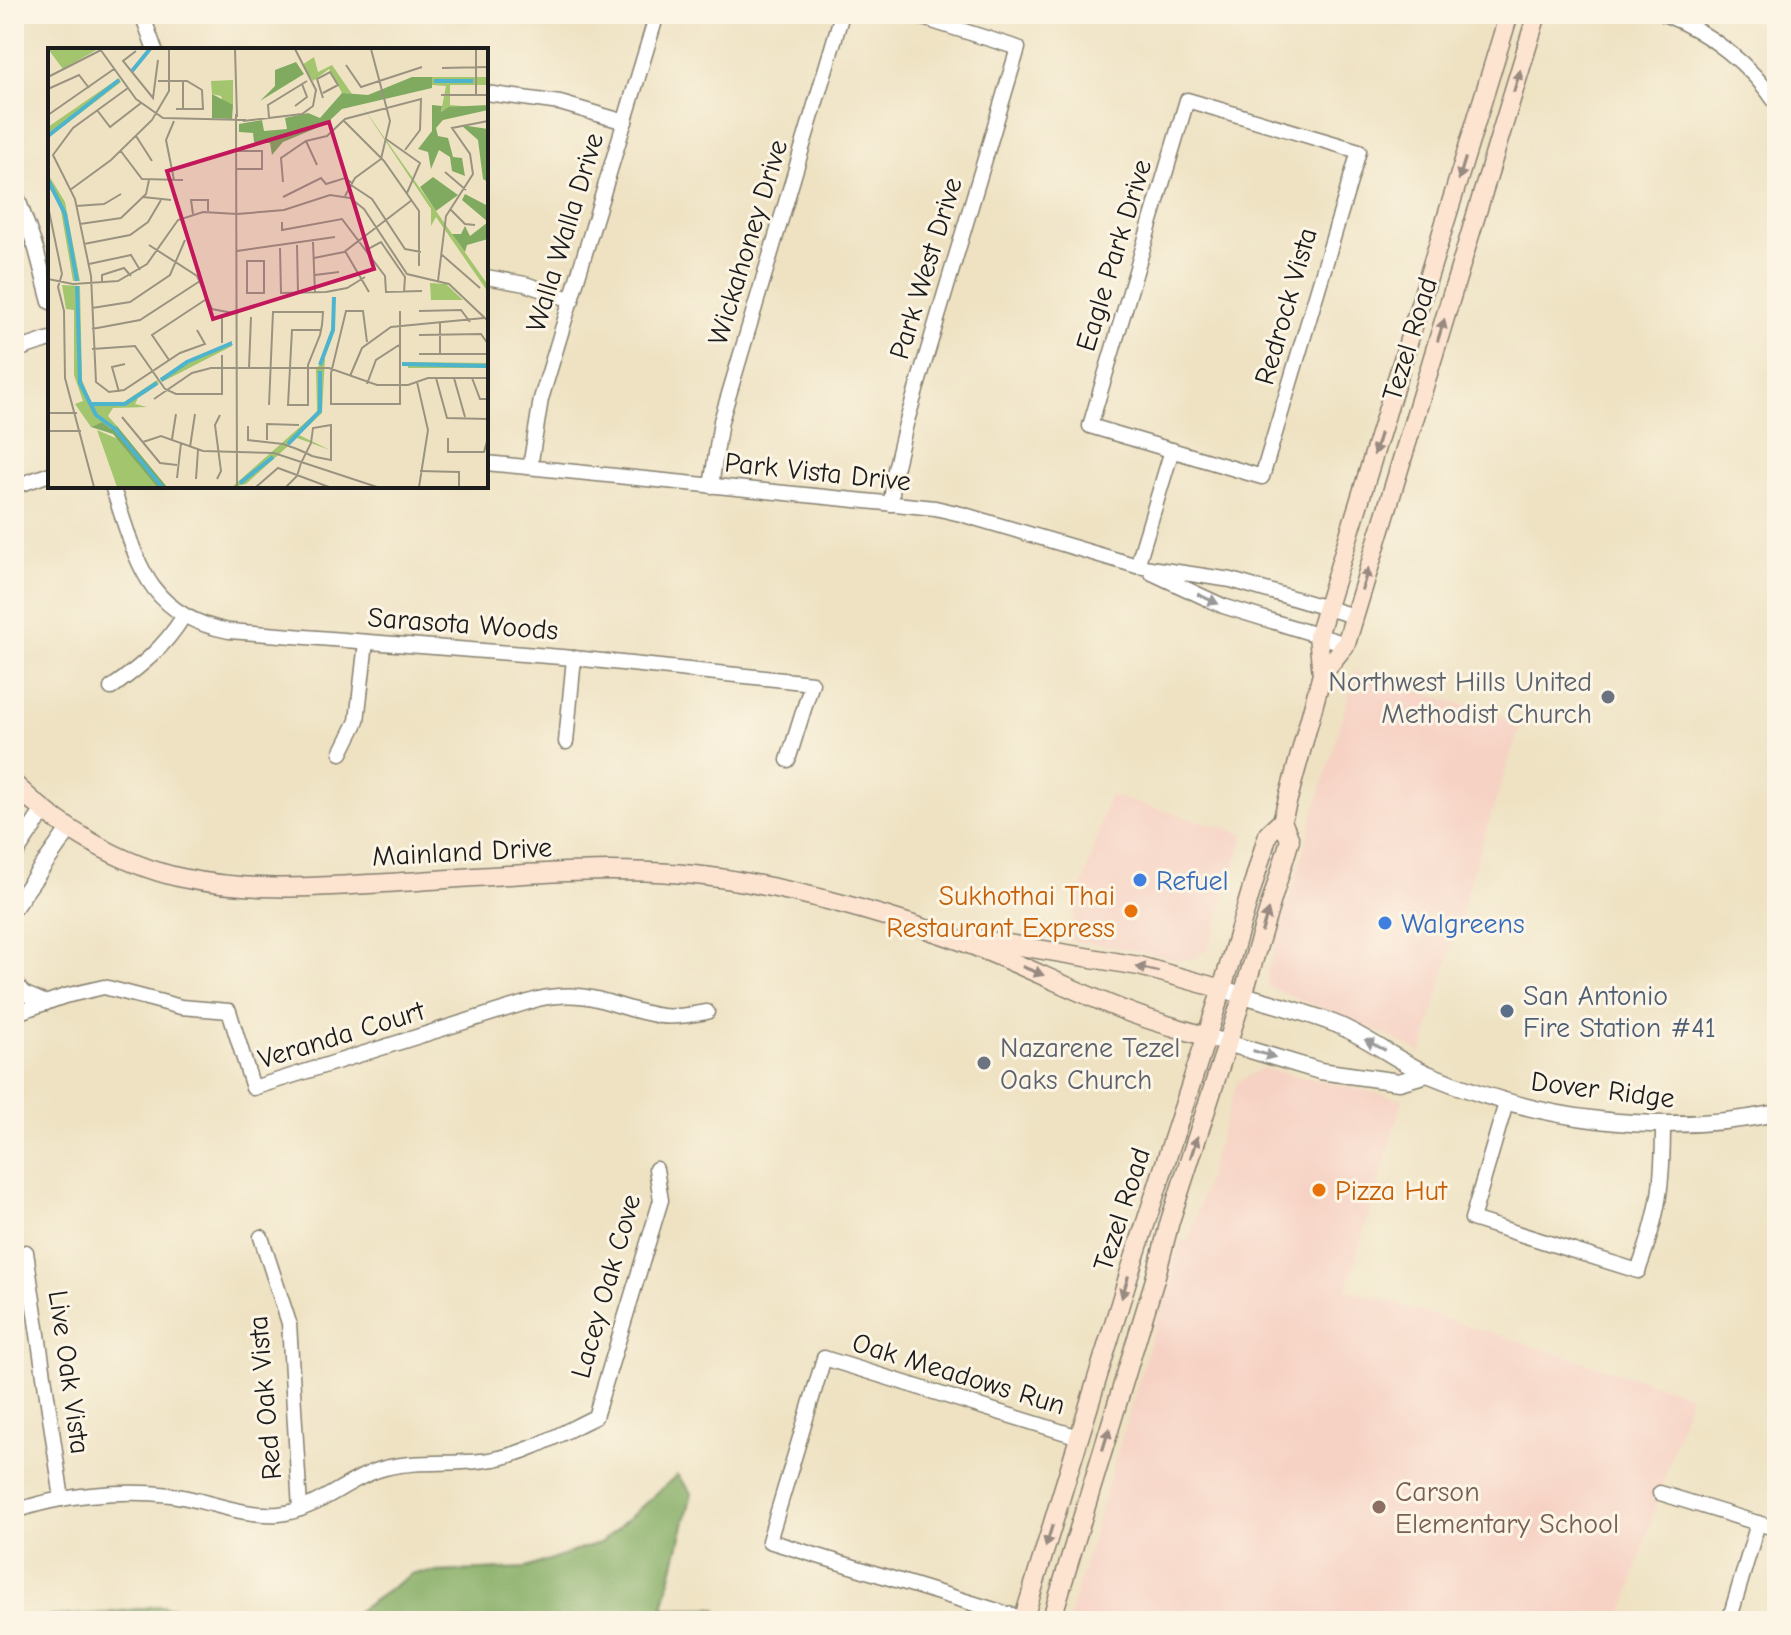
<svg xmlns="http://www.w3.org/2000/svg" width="1791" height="1635" font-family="'Comic Neue',sans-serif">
<rect width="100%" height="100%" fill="#fcf5e5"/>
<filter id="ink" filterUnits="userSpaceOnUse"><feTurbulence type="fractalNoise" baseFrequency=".0125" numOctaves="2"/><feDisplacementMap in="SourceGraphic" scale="16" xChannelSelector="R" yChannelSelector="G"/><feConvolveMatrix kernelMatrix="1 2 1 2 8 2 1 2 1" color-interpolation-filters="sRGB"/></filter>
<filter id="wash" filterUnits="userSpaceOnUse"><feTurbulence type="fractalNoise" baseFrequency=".006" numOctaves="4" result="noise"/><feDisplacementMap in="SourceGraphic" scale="32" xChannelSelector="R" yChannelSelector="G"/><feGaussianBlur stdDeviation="1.8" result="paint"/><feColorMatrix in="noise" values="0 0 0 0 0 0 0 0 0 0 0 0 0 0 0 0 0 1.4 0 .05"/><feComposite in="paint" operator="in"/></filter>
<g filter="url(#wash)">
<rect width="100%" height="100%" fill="#eee2c2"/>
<g fill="#f6d2c4">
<polygon points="1356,671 1521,723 1474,867 1422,1053 1379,1032 1268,987 1267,973"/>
<polygon points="1109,795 1245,834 1209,947 1196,958 1179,960 1116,947 1067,940"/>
<polygon points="1262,1068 1403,1099 1347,1289 1690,1394 1621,1621 1068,1621 1180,1239 1188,1241 1237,1082"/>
</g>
<g fill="#81aa61" stroke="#4e633e" stroke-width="2">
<polygon points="677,1475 692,1493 663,1608 715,1608 728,1621 325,1621 352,1615 413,1573 526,1568 602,1542"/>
<polygon points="159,1606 270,1621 31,1621 37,1617 109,1613"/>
</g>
</g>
<g filter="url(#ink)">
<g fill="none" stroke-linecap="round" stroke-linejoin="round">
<g stroke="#857f6f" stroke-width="17">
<g id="minor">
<polyline points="142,14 155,50"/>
<path d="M1664,14C1709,32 1750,64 1777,104"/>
<polyline points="486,93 560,103 625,122"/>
<polygon points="1187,100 1359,151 1262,477 1090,426"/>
<polyline points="14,188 36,249 50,302"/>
<polyline points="486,277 525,284 572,300"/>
<polyline points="14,351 50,339"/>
<polyline points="486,463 935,508 961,514 1137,566 1231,580 1354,616"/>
<polyline points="530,467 541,399 657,14"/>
<polyline points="19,485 50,474"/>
<path d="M112,486C137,558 144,615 229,631L574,658L812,683L788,760"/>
<polyline points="711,486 721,421 842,14"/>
<polyline points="891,504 894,474 906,424 1018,48 910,14"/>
<polyline points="1137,566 1172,450"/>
<polyline points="1152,573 1223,606 1346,644"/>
<path d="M111,688C140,667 164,648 183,617"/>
<polyline points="566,742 574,658"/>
<polyline points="341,753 357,721 366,642"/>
<polyline points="14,981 23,993 46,1003"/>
<path d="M14,1014L65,996L104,987L181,1007L229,1011L253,1088L538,999C594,987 612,1009 662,1016C677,1018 692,1014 707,1012"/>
<path d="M1506,1103L1472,1219L1638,1271C1659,1214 1663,1185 1663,1125"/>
<polyline points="261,1237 289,1323 300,1509"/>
<polyline points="26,1252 62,1499"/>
<polyline points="1660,1493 1777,1529"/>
<path d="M14,1512C57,1495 124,1489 171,1495C207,1500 242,1517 279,1514C318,1510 347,1478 385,1468C420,1459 458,1466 494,1459C529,1453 563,1432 595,1417L661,1200L656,1169"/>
<polyline points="1024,1619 769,1541 824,1358 1079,1437"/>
<polyline points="1729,1621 1758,1523"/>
</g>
</g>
<g stroke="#857f6f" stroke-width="19">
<g id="tertiary">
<polyline points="14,855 44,810"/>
<polyline points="14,907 70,828"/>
<path d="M1222,989C1259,1000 1297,1009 1333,1023C1367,1036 1396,1061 1430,1075C1540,1121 1660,1137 1777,1113"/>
<polyline points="1207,1037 1320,1071 1399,1082 1427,1074"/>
</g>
</g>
<g stroke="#857f6f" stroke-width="21">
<g id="secondary">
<polyline points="1322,674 1318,636 1509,14"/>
<path d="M14,784C58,827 121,865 182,878C244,891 306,888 369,884C489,878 619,860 738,881C804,892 869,910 932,931C998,952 1059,985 1123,1010C1150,1021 1179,1028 1207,1037"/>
<polyline points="972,938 1139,966 1222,989"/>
<polyline points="1023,1621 1130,1271 1222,989 1268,834 1282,821 1322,674 1346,644 1537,14"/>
<polyline points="1051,1621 1155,1279 1170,1221 1243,995 1290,840 1282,821"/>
</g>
</g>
<use href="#minor" stroke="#fff" stroke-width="14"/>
<use href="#tertiary" stroke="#fff" stroke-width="16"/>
<use href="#secondary" stroke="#fde4d1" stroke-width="18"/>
</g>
<defs><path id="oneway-solid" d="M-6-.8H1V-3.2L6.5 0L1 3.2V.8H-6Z" transform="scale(2)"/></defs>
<g fill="#988a80">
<use href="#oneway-solid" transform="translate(1517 81) rotate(-73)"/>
<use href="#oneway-solid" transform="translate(1462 169) rotate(107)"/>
<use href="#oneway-solid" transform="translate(1441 330) rotate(-73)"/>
<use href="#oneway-solid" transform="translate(1377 444) rotate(107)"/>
<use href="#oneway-solid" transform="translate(1365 579) rotate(-73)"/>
<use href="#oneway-solid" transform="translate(1265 921) rotate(-73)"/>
<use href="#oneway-solid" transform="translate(1147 969) rotate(-167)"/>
<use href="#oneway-solid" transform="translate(1033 971) rotate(22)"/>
<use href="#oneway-solid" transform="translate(1194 1147) rotate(-72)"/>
<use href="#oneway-solid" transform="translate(1125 1287) rotate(107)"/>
<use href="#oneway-solid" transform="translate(1106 1439) rotate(-73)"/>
<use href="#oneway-solid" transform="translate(1049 1536) rotate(107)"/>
</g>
<g fill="#999">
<use href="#oneway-solid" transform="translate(1208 599) rotate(25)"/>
<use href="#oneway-solid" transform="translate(1375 1045) rotate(-153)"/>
<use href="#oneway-solid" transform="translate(1264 1054) rotate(17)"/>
</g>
</g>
<g fill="#6b7280" stroke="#fcf5e5" stroke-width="3">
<circle cx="1608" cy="697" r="8"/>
<circle cx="984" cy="1063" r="8"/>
</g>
<g fill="#3f7fe0" stroke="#fcf5e5" stroke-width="3">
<circle cx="1140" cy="880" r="8"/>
<circle cx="1385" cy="923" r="8"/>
</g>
<g fill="#e8710a" stroke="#fcf5e5" stroke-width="3">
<circle cx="1131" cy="911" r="8"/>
<circle cx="1319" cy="1190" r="8"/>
</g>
<circle fill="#5c6f8a" stroke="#fcf5e5" stroke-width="3" cx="1507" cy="1011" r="8"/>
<circle fill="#8d6e63" stroke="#fcf5e5" stroke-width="3" cx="1379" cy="1507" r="8"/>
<g text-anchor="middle" stroke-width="6" stroke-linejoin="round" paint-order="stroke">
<g font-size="28" fill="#1c1c1c" stroke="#fcf5e5">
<text transform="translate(564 232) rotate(-73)" y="10">Walla Walla Drive</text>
<text transform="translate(747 242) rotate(-73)" y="10">Wickahoney Drive</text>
<text transform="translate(1113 255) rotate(-73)" y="10">Eagle Park Drive</text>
<text transform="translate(925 268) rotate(-73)" y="10">Park West Drive</text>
<text transform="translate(1285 306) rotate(-74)" y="10">Redrock Vista</text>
<text transform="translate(1409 339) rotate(-73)" y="10">Tezel Road</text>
<text transform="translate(818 471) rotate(6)" y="10">Park Vista Drive</text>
<text transform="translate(463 623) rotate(4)" y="10">Sarasota Woods</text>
<text transform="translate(462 851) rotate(-3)" y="10">Mainland Drive</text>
<text transform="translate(341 1034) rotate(-17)" y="10">Veranda Court</text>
<text transform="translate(1603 1089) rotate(7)" y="10">Dover Ridge</text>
<text transform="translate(1121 1209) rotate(-72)" y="10">Tezel Road</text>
<text transform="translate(605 1286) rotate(-74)" y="10">Lacey Oak Cove</text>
<text transform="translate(70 1372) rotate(82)" y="10">Live Oak Vista</text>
<text transform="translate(959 1373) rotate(17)" y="10">Oak Meadows Run</text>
<text transform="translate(264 1398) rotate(-95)" y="10">Red Oak Vista</text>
</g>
<g font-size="28" fill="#5b616d" stroke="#fcf5e5" text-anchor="end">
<text x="1592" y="691">Northwest Hills United<tspan x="1592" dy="32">Methodist Church</tspan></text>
<text x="1000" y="1057" text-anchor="start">Nazarene Tezel<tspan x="1000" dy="32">Oaks Church</tspan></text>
</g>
<g font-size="28" fill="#366cbe" stroke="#fcf5e5" text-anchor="start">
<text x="1156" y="890">Refuel</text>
<text x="1401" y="933">Walgreens</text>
</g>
<g font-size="28" fill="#c56008" stroke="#fcf5e5" text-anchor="end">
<text x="1115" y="905">Sukhothai Thai<tspan x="1115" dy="32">Restaurant Express</tspan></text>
<text x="1335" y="1200" text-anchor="start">Pizza Hut</text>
</g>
<g font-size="28" fill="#4e5e75" stroke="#fcf5e5" text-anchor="start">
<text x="1523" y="1005">San Antonio<tspan x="1523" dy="32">Fire Station #41</tspan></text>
</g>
<g font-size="28" fill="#785e54" stroke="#fcf5e5" text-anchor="start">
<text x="1395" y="1501">Carson<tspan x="1395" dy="32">Elementary School</tspan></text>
</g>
</g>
<g transform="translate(48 48)">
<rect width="440" height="440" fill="#eee2c2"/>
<path d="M0,1H50L15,21ZM266,9L270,24L284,17L304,46L294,45L281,21L265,33L254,17ZM384,29H440V37H402V57L425,59H400L393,64L398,38L384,37ZM71,30L73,34L0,90V79ZM185,32V57H176L173,48L164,46L163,33ZM312,55L440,237V244L388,169L383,178V161ZM0,126L17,154L32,233H25L12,157L0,138ZM382,235L398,236L415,252H383ZM14,237L32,238L34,332L44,356L76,354L109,332L111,336L90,350L87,356L99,359L65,360L60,368L69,378L63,381L54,374L43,379L27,356L35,353L26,327V262L18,261ZM184,293V298L114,334L112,330ZM277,310L274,365L251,387L282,402L249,390L198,436L184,439L269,364L268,321ZM360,314L440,315V320H360ZM49,382L70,391L109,439H69Z" fill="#a2c56e"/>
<path d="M248,14L256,26L212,53L227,38V22ZM364,29H384V40L294,61L278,76L235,94L224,107L222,95L206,94L205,85L191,84V76L214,72L216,83L239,81L237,70L260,65L272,70L294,45L320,47ZM164,46L185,57L184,71L164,70ZM384,57L394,58L393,64L400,59L440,57V62L395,72L388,80L390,88L400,90L405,109L414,110L417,128L404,123L402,109L391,102L383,121L380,104L370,101L384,83ZM413,77L440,81V134L435,131L430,92ZM385,129L410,147L388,163L372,139ZM417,146L440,158V191L419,197L417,204L404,186H413L417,178L422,188L440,174L414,152ZM54,374L63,381L69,378L119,439H109L65,386L43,379Z" fill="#81aa61"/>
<path fill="none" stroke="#4eb3cd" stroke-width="4" d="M84,23L102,1M386,33H425M0,88L71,32M0,132L17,166L29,233M29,238L32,335L48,367L67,381L114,439M354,316L440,318M272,317L285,282L286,249M113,332L139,314L184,295M42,356H77L109,335M240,396L272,363V323M192,435L225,409"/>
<path fill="none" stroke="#9a9380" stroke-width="2" d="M52,1L88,51L115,70L198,72M187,1L189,69M428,1V47M88,3L75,13L105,50L110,12M298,17L313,39L374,19M394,20L440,19M0,29L53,2M110,33H139L154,42L155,61H128M135,33V61M80,40L25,80L5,107L27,151L43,228L48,334L61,344L76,342L132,305L157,296L149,282M0,41L31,27L41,40M275,45L290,37L282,24L269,31L275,50M393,47H440M247,58L259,49L254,36M49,62L62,79L93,55M188,66L189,439M0,67L66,21M221,70L220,57L259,33M295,72L336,113L371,163V218M195,73L254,66L265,58L268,42L247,1M88,88L104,113M338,91L372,115L359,145M258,93L269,117M72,102L94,131L135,132M189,103H214V121H189M397,124L418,142M126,132L118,92L126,73M235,134L233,110L258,93L279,88L297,71L373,51L372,82L357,102M303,137L324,151L357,201L373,204M22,142L63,112L104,72L121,43V1M297,148L307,130L333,111L342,73L323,1M95,149L123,152M235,149L273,130L278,136L297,130L304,135M0,158L14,226M28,158L56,156L73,146M402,161L417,176L427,177M145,166L143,152H160V163M189,166L236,162L282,147L302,150L316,161L359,226L401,236L440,273M234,174V182L294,171L337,228L338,244L374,243M32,176L73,170L98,146L101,132M265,194L267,245M36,196L82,187L100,174L113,152M101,197L149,228L164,261L190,266M249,197L250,245M232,200L233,245L278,244L299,240L317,229M318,202L333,194L357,229L356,244M189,203L287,189M297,203L321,244M393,206L432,240M266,210L296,204L364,152M199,213H216V245H199ZM41,216L83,207L92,222M14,226L10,239L16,263L17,330L46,439M267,227L291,224M0,231L25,236L70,233L99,216L130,172L155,164L189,166M390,233L398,168L425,126L422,106L404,80L440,73M54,236V227L76,220L83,228M44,260L82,254L122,227L137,192M371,263L413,262L422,274M44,281L92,272L152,233M371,287L433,286L440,296M319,294L315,263H298L283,325V356H352V263M174,295V266M44,301L87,298L117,341L128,346H174V307M371,306H440M392,306V275M121,312L104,287L157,252M201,320L203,269M302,328L314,300L343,279L436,270M388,330L399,370L440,371M406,330L417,369M424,330L432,351H440M369,334L380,382L371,439M319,336L328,312L351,297M71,344L64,319L77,316M106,351L144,325L163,320H281L329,337H360L380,330H440M221,357L225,264H275L274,277L272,287L260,317V357H240L244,282H273M0,365H29M74,369L112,415L129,417M200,378V392L235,396L249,401L258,405L264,408L268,409L283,412V377L265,380L263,395L253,415L249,428L238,439M0,383H33M400,390V404H436L440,390M124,391L128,366M219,392V376L251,377M95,394L113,388L155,403L226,405L329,439M142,399L147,366M372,423L411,424V439M129,430L133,395M148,431L150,402M169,431L173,423L167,377L172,367M208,439L230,420L281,439"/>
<path fill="#c2185b" fill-opacity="0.15" stroke="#c2185b" stroke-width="4" d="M281,74L326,221L165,271L119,123Z"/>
<rect width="440" height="440" fill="none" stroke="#1c1c1c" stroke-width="4"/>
</g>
<rect width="1791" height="1635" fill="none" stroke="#fcf5e5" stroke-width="48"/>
</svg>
